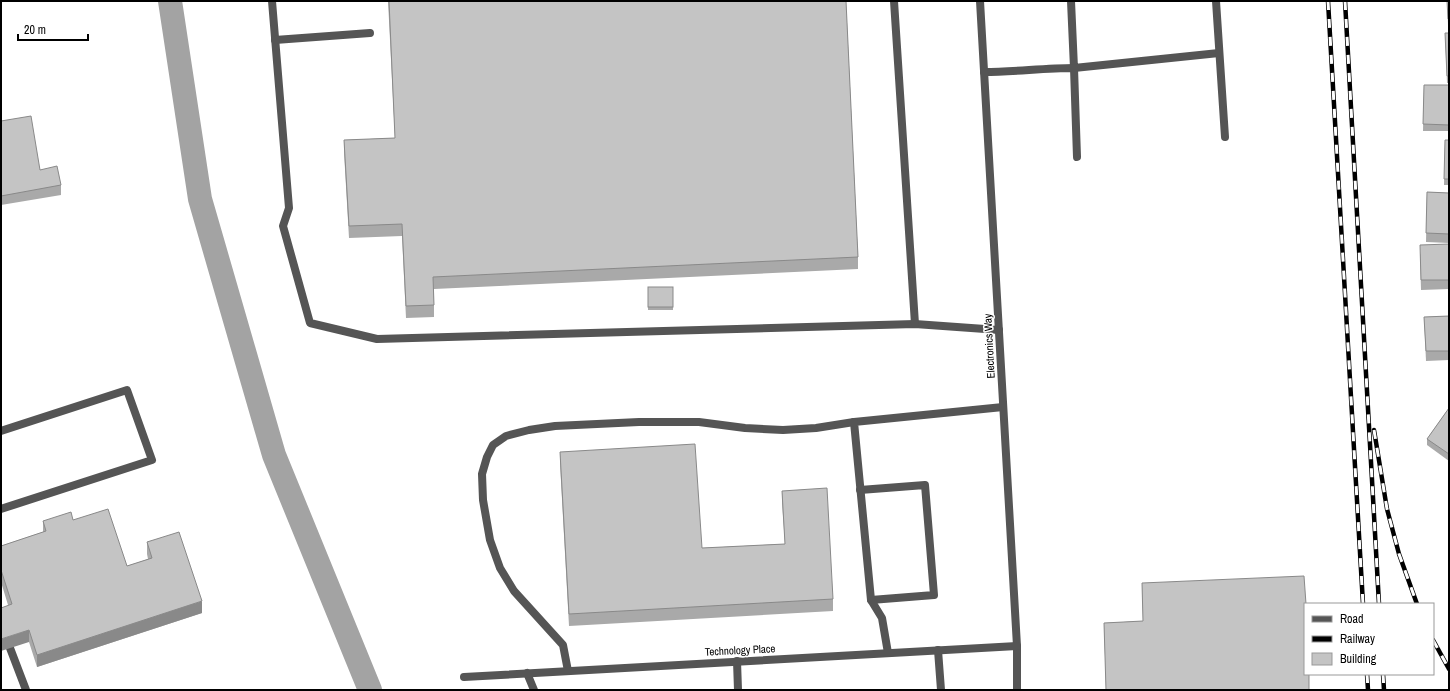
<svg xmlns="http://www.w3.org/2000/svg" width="1450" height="691" font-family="'Archivo Narrow',sans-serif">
<rect width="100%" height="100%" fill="#fff"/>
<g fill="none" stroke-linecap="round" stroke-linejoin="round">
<polyline stroke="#a3a3a3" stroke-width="24" points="170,1 200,199 274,455 370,690"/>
<g stroke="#555" stroke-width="8">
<polyline points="272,1 289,208 283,226 310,323 377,339 915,324 999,330"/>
<polyline points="894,1 915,324"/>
<polyline points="1071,1 1074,68 1219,53"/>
<polyline points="1216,1 1225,137"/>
<polyline points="275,40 370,33"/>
<path d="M984,72C1014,72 1044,68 1074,68L1077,157"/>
<polyline points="1,431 127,390 152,460 1,509"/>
<polyline points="860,490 925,485 934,595 871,600"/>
<polyline points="10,648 26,690"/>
<polyline points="938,650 941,690"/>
<polyline points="888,653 882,618 871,600 854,422 1003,407"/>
<polyline points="737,661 738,690"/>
<polyline points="568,671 563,645 514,591 500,568 490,540 483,500 482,474 487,457 493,445 506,436 529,430 555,426 639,422 699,422 745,428 783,430 816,428 854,422"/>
<polyline points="527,673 534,690"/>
</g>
<g stroke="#555" stroke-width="8">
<polyline points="980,1 1017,646 1017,690"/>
<polyline points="464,677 1017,646"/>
</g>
<g stroke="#000" stroke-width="4.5">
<g id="rail">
<polyline points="1328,1 1363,604"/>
<polyline points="1345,1 1379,604"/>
<polyline points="1374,430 1387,509 1399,554 1417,604"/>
<polyline points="1433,640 1449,669"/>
<polyline points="1367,674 1368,690"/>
<polyline points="1383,674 1384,690"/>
</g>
</g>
<use href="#rail" stroke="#fff" stroke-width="3" stroke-dasharray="9" stroke-linecap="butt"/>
</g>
<g fill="#a9a9a9">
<polygon points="388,1 846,1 858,257 858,269 434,289 434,317 406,318 402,236 349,238 344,152 344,140 395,138"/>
<polygon points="1447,1 1449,1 1449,25 1448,25"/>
<polygon points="1445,33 1449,33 1449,83 1447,83"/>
<polygon points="1424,85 1449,85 1449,131 1423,131"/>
<polygon points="1,121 40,170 61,185 61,195 1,205"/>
<polygon points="1445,140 1449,140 1449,185 1444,185"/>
<polygon points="1427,192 1449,193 1449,243 1426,242"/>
<polygon points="1449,244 1449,289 1421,290 1420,254"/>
<rect x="648" y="287" width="25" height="23"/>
<polygon points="1449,316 1449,360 1426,361 1424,317"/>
<polygon points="1449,408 1449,461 1427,445 1427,439"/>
<polygon points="560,452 702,548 785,544 782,502 782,491 833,599 833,611 569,626 560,463"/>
<polygon points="73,520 127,566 148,559 147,554 147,542 202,613 37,667 29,642 8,605 1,582 1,546 43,532 43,521"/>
<polygon points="1142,583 1309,690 1106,690 1104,623 1143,621"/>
</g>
<g fill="#898989">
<polygon points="202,601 202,613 37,667 37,655"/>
<polygon points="29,630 29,642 1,651 1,639"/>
</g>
<g fill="#c4c4c4" stroke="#898989">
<polygon points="389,1 846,1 858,257 433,277 434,305 406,306 402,224 349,226 344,140 395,138"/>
<polygon points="1447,1 1449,1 1449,19 1448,19"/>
<polygon points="1445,33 1449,33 1449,76 1447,76"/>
<polygon points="1424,85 1449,85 1449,125 1423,124"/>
<polygon points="31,116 40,170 57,166 61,185 1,196 1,121"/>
<polygon points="1445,140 1449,140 1449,179 1444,179"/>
<polygon points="1427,192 1449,193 1449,234 1426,233"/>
<polygon points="1449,244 1449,280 1421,280 1420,245"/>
<rect x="648" y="287" width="25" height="20"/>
<polygon points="1449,316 1449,351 1426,351 1424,317"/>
<polygon points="1449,408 1449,454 1427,439"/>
<polygon points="695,444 702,548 785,544 782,491 827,488 833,599 569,614 560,452"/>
<polygon points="108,509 127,566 152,558 147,542 179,532 202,601 37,655 29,630 1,639 1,608 12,604 1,570 1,546 46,531 43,521 71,512 73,520"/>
<polygon points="1304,576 1306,604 1305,604 1305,674 1309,674 1309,690 1106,690 1104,623 1143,621 1142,583"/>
</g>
<g text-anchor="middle" stroke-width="3" stroke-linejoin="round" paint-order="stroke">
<g font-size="11" fill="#000" stroke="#fff">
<text transform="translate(989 346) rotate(-93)" y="4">Electronics Way</text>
<text transform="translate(740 650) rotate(-3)" y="4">Technology Place</text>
</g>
</g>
<rect width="1450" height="691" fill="none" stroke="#000000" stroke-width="4"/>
<rect x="1304" y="603" width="130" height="72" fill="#ffffff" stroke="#999999"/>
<rect x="1312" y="616" width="20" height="6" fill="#555555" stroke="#999999"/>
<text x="1340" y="623" font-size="12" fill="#000000">Road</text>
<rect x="1312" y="636" width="20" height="6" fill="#000000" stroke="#999999"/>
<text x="1340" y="643" font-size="12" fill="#000000">Railway</text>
<rect x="1312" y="653" width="20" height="12" fill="#c4c4c4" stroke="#999999"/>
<text x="1340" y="663" font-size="12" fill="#000000">Building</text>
<path d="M18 34v6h70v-6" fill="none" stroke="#000000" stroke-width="2"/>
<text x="24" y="34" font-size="12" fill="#000000" stroke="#ffffff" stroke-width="3" paint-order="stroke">20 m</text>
</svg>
